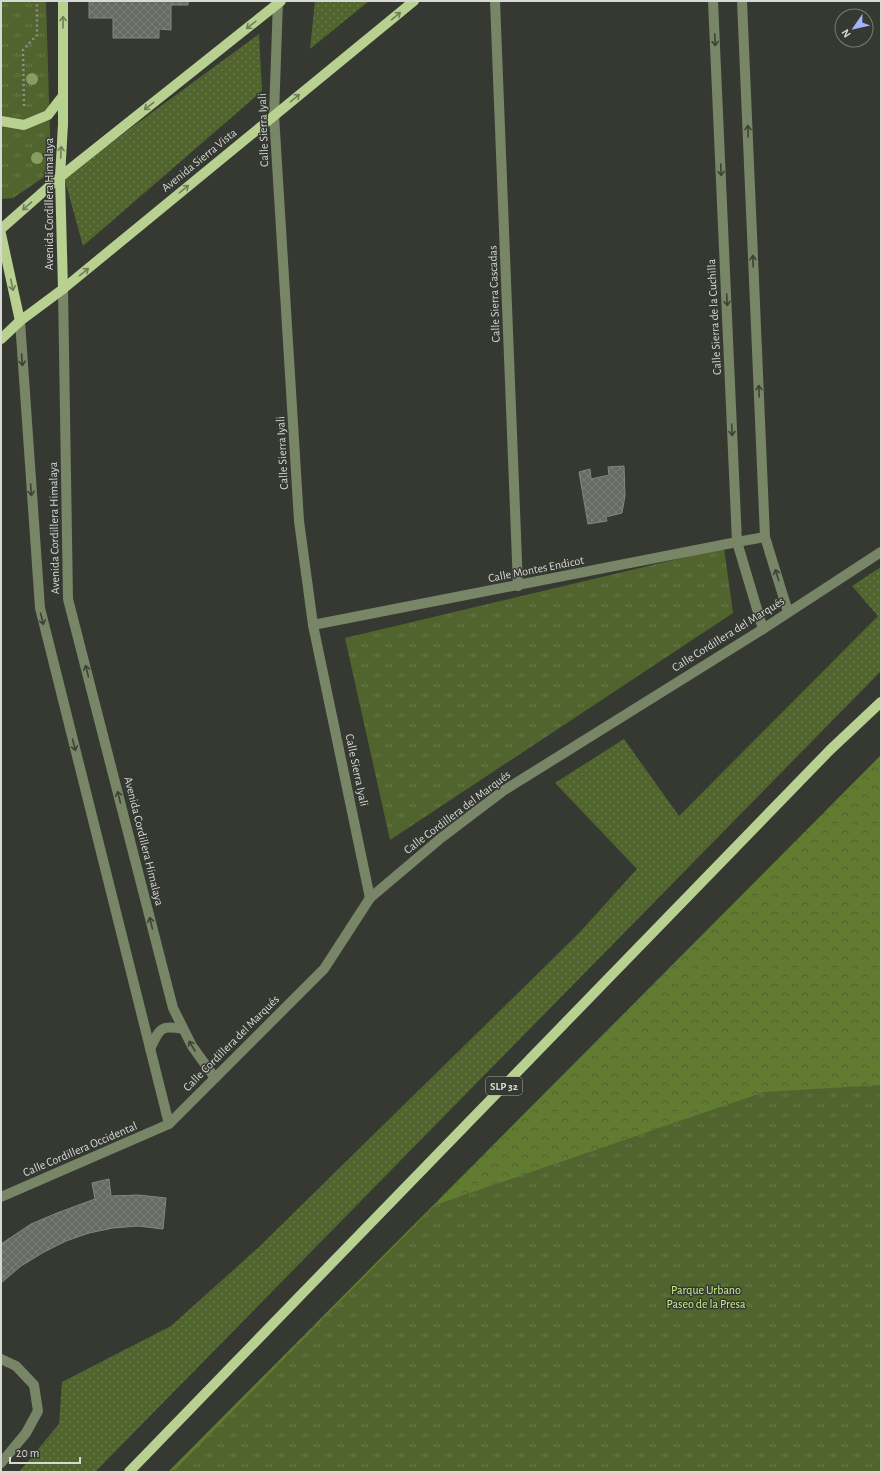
<svg xmlns="http://www.w3.org/2000/svg" width="882" height="1473" font-family="'Alegreya Sans',sans-serif">
<defs>
<pattern id="grass-dots" width="8" height="8" patternUnits="userSpaceOnUse"><rect width="8" height="8" fill="#51642e"/><path d="M2 2h.1M6 6h.1" fill="none" stroke="#697a4b" stroke-width="1.8" stroke-linecap="round"/></pattern>
<pattern id="forest-crowns" width="20" height="18" patternUnits="userSpaceOnUse"><rect width="20" height="18" fill="#617b31"/><path d="M2 6a3 3 0 1 1 6 0M12 15a3 3 0 1 1 6 0" fill="none" stroke="#526138"/></pattern>
<pattern id="park-tufts" width="24" height="20" patternUnits="userSpaceOnUse"><rect width="24" height="20" fill="#51642e"/><path d="M3 7l-1-3M5 7V3M7 7l1-3M15 17l-1-3M17 17v-4M19 17l1-3" fill="none" stroke="#697a4b"/></pattern>
<pattern id="building-cross-hatch" width="8" height="8" patternUnits="userSpaceOnUse"><rect width="8" height="8" fill="#686b63"/><path d="M0 0l8 8M0 8l8-8" fill="none" stroke="#7d8078"/></pattern>
</defs>
<rect width="100%" height="100%" fill="#363932"/>
<g fill="url(#grass-dots)">
<polygon points="315,1 369,1 310,49"/>
<polygon points="259,34 262,91 83,246 64,177"/>
<polygon points="881,567 881,671 95,1472 19,1472 59,1424 62,1382 171,1326 260,1246 579,933 637,869 555,783 624,739 679,816 878,616 852,586"/>
</g>
<polygon fill="url(#forest-crowns)" points="881,755 881,1472 168,1472"/>
<g fill="url(#park-tufts)">
<polygon points="1,1 46,1 51,167 44,177 13,198 2,199 1,197"/>
<polygon points="724,548 733,613 390,840 345,638"/>
<polygon points="881,1085 881,1472 173,1472 435,1205 764,1092"/>
</g>
<g fill="url(#building-cross-hatch)" stroke="#83877e">
<polygon points="89,1 188,1 188,5 171,5 171,30 159,29 159,38 113,38 113,18 89,18"/>
<polygon points="624,466 625,496 622,513 606,517 607,521 588,524 579,472 590,469 591,479 609,475 608,467"/>
<polygon points="109,1179 111,1196 138,1195 166,1198 163,1229 138,1226 113,1228 89,1233 66,1241 44,1252 21,1266 1,1283 1,1244 31,1224 57,1213 95,1199 92,1183"/>
</g>
<g fill="none" stroke-linecap="round" stroke-linejoin="round">
<polyline stroke="#8e908b" stroke-width="2.5" stroke-dasharray="2 3" stroke-linecap="butt" points="24,106 23,50 37,35 37,1"/>
<g stroke="#788566" stroke-width="10">
<polyline points="278,1 274,115 299,521 313,625 370,898"/>
<polyline points="495,1 518,586"/>
<polyline points="713,1 737,542 763,629"/>
<polyline points="742,1 765,537 788,612"/>
<polyline points="63,289 68,599 173,1008 192,1046 215,1078"/>
<polyline points="20,321 40,608 169,1124"/>
<polyline points="313,625 737,542 765,537"/>
<path d="M150,1049C160,1028 160,1025 183,1029"/>
<polyline points="1,1197 169,1124 324,969 370,898 441,838 503,791 763,629 881,552"/>
<polyline points="1,1359 16,1366 34,1385 38,1411 26,1433 1,1463"/>
</g>
<g stroke="#b8d191" stroke-width="10">
<polyline points="1,121 24,125 48,115 62,97"/>
<polyline points="1,229 60,177 281,1"/>
<polyline points="1,234 20,321"/>
<polyline points="63,289 60,177 63,124 63,1"/>
<polyline points="1,339 20,321 63,289 414,1"/>
<polyline points="129,1472 830,750 881,702"/>
</g>
</g>
<g fill="#879e62">
<circle cx="32" cy="79" r="6"/>
<circle cx="37" cy="158" r="6"/>
</g>
<defs><path id="oneway-shaft" d="M-6 0H5M1.5-3L5.5 0L1.5 3" fill="none" stroke-width="1.6" stroke-linecap="round" stroke-linejoin="round"/></defs>
<g stroke="#707d5d">
<use href="#oneway-shaft" transform="translate(396 16) rotate(-39)"/>
<use href="#oneway-shaft" transform="translate(63 22) rotate(-90)"/>
<use href="#oneway-shaft" transform="translate(251 25) rotate(142)"/>
<use href="#oneway-shaft" transform="translate(295 98) rotate(-39)"/>
<use href="#oneway-shaft" transform="translate(149 106) rotate(142)"/>
<use href="#oneway-shaft" transform="translate(61 152) rotate(-87)"/>
<use href="#oneway-shaft" transform="translate(184 189) rotate(-39)"/>
<use href="#oneway-shaft" transform="translate(27 206) rotate(139)"/>
<use href="#oneway-shaft" transform="translate(84 272) rotate(-39)"/>
<use href="#oneway-shaft" transform="translate(12 285) rotate(78)"/>
</g>
<g stroke="#3d4137">
<use href="#oneway-shaft" transform="translate(715 40) rotate(87)"/>
<use href="#oneway-shaft" transform="translate(748 131) rotate(-92)"/>
<use href="#oneway-shaft" transform="translate(721 170) rotate(87)"/>
<use href="#oneway-shaft" transform="translate(753 261) rotate(-92)"/>
<use href="#oneway-shaft" transform="translate(727 300) rotate(87)"/>
<use href="#oneway-shaft" transform="translate(22 360) rotate(86)"/>
<use href="#oneway-shaft" transform="translate(759 391) rotate(-92)"/>
<use href="#oneway-shaft" transform="translate(732 430) rotate(87)"/>
<use href="#oneway-shaft" transform="translate(31 490) rotate(86)"/>
<use href="#oneway-shaft" transform="translate(777 575) rotate(-107)"/>
<use href="#oneway-shaft" transform="translate(42 619) rotate(76)"/>
<use href="#oneway-shaft" transform="translate(87 671) rotate(-104)"/>
<use href="#oneway-shaft" transform="translate(74 745) rotate(76)"/>
<use href="#oneway-shaft" transform="translate(119 797) rotate(-104)"/>
<use href="#oneway-shaft" transform="translate(151 923) rotate(-104)"/>
<use href="#oneway-shaft" transform="translate(192 1046) rotate(-121)"/>
</g>
<g text-anchor="middle" stroke-width="3" stroke-linejoin="round" paint-order="stroke">
<rect fill="#363932" stroke="#a7a9a4" stroke-width="1" x="486" y="1077" width="36" height="18" rx="3"/>
<g font-size="11" font-weight="bold" fill="#d7d9d5">
<text x="504" y="1090">SLP 32</text>
</g>
<g font-size="12" fill="#d7d9d5" stroke="#363932">
<text transform="translate(263 130) rotate(-92)" y="4">Calle Sierra Iyali</text>
<text transform="translate(199 160) rotate(-39)" y="4">Avenida Sierra Vista</text>
<text transform="translate(49 204) rotate(-90)" y="4">Avenida Cordillera Himalaya</text>
<text transform="translate(494 294) rotate(-92)" y="4">Calle Sierra Cascadas</text>
<text transform="translate(714 317) rotate(-93)" y="4">Calle Sierra de la Cuchilla</text>
<text transform="translate(282 453) rotate(-93)" y="4">Calle Sierra Iyali</text>
<text transform="translate(54 528) rotate(-91)" y="4">Avenida Cordillera Himalaya</text>
<text transform="translate(536 569) rotate(-11)" y="4">Calle Montes Endicot</text>
<text transform="translate(728 634) rotate(-32)" y="4">Calle Cordillera del Marqués</text>
<text transform="translate(357 770) rotate(78)" y="4">Calle Sierra Iyali</text>
<text transform="translate(457 812) rotate(-37)" y="4">Calle Cordillera del Marqués</text>
<text transform="translate(144 841) rotate(76)" y="4">Avenida Cordillera Himalaya</text>
<text transform="translate(231 1043) rotate(-45)" y="4">Calle Cordillera del Marqués</text>
<text transform="translate(80 1149) rotate(-23)" y="4">Calle Cordillera Occidental</text>
</g>
<g font-size="12" fill="#caf18a" stroke="#363932">
<text x="706" y="1294">Parque Urbano<tspan x="706" dy="14">Paseo de la Presa</tspan></text>
</g>
</g>
<rect width="882" height="1473" fill="none" stroke="#d7d9d5" stroke-width="4"/>
<g transform="translate(854 28) rotate(236)"><circle r="19" fill="#363932" stroke="#767973"/>
<path d="M0-3L7 15L0 10L-7 15Z" fill="#a4b2fc"/>
<text y="-6" font-size="11" font-weight="bold" text-anchor="middle" fill="#d7d9d5">N</text>
</g>
<path d="M10 1457v6h70v-6" fill="none" stroke="#d7d9d5" stroke-width="2"/>
<text x="16" y="1457" font-size="12" fill="#d7d9d5" stroke="#363932" stroke-width="3" paint-order="stroke">20 m</text>
</svg>
